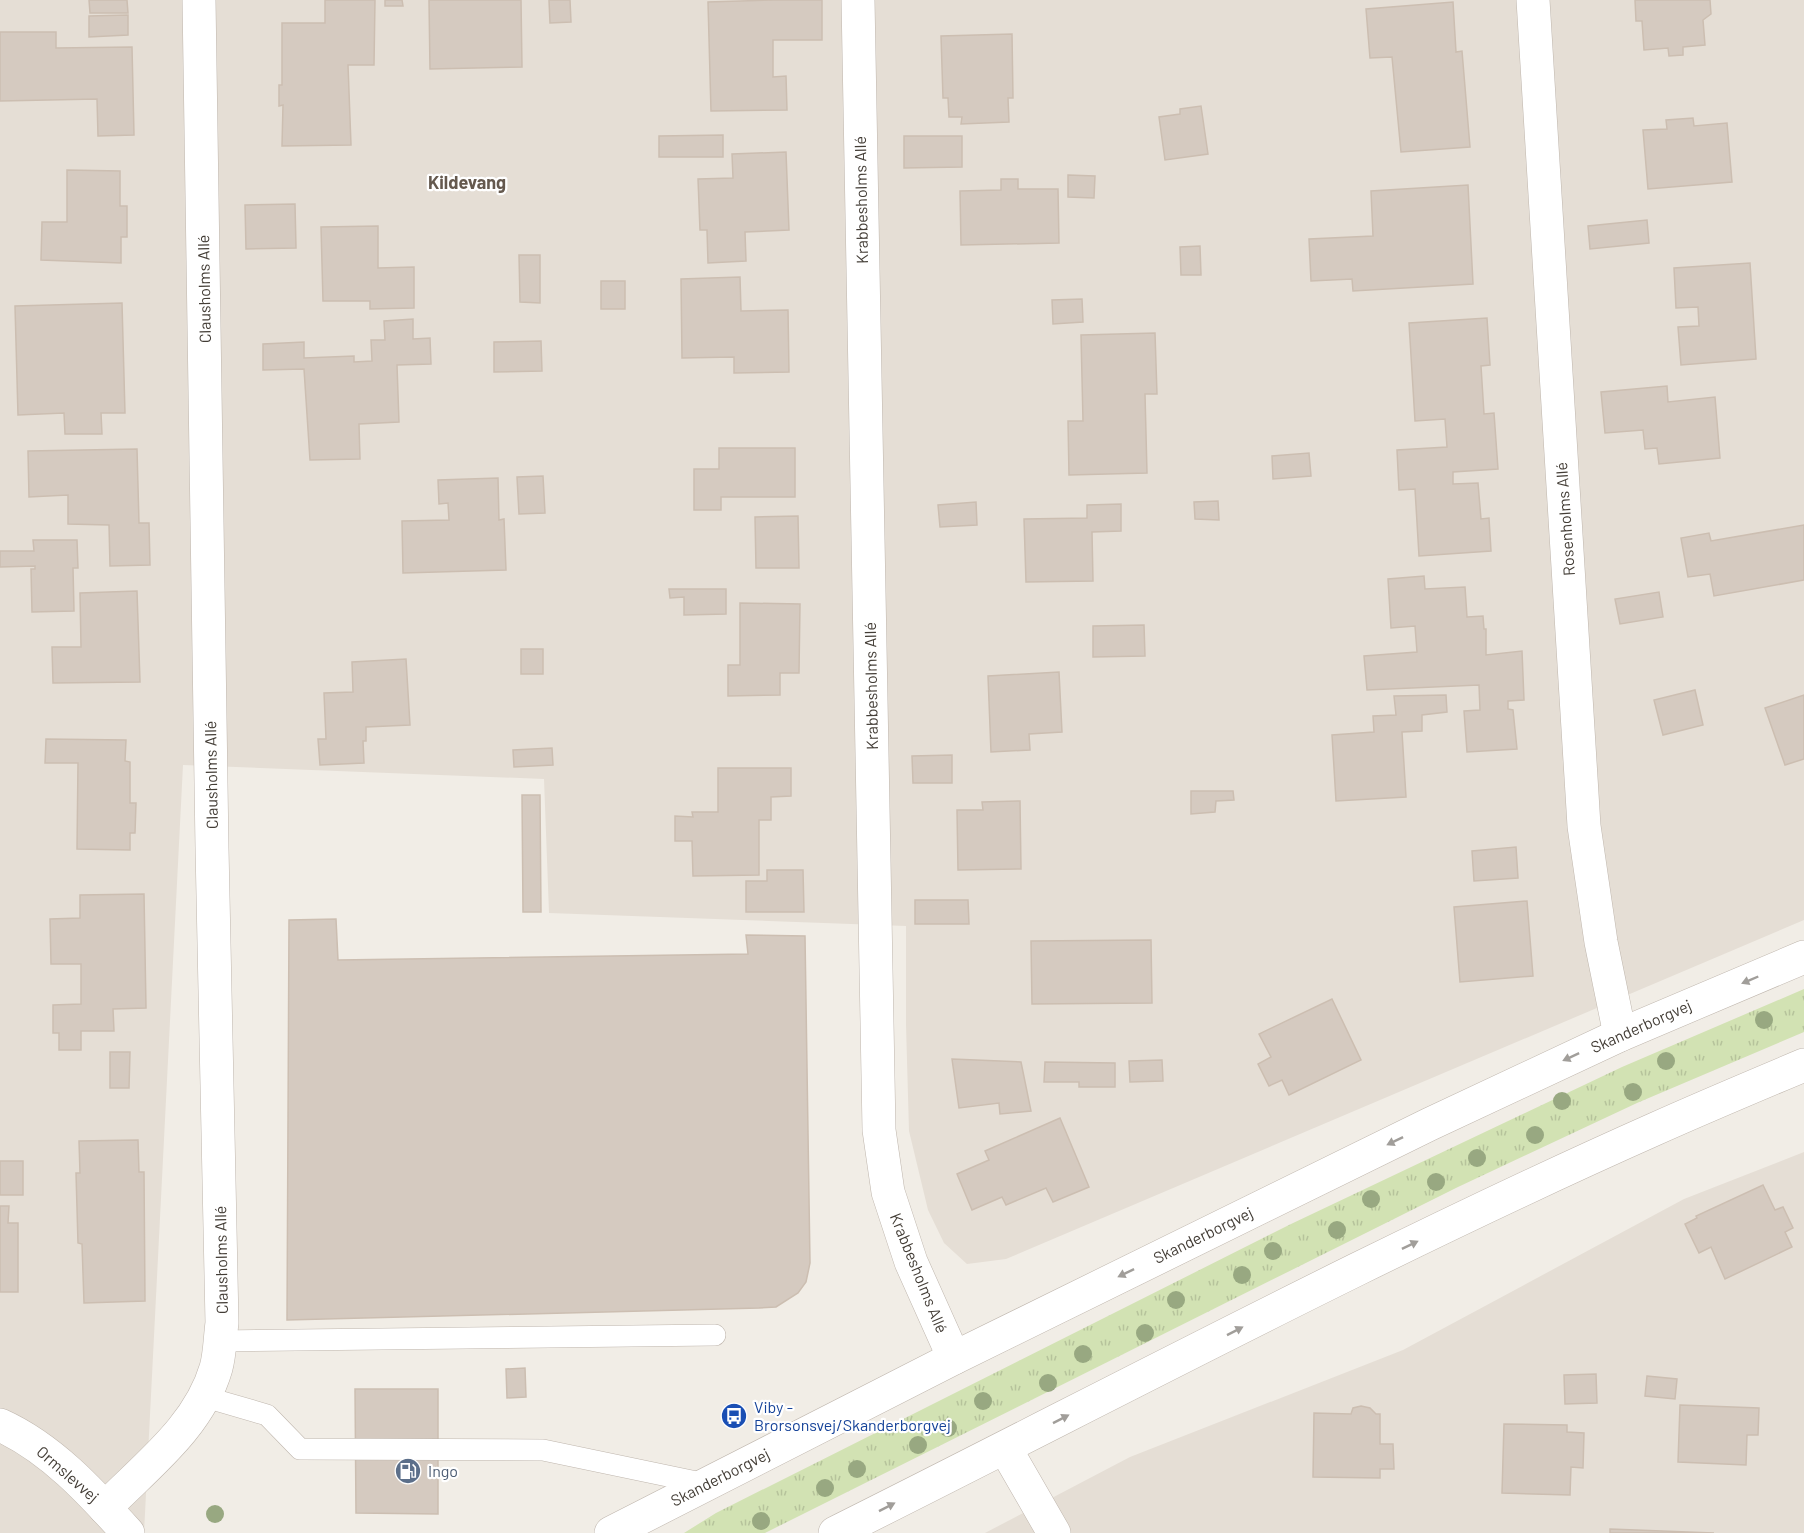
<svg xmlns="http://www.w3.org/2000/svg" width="1804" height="1533" font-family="Barlow,sans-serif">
<defs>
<pattern id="grass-tufts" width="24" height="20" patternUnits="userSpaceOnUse" patternTransform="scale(1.5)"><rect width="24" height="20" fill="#d2e2b3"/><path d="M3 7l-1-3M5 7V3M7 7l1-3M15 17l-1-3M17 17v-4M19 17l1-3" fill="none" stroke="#b6c39b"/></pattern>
</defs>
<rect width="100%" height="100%" fill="#f1ede6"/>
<g fill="#e5ded5">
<polygon points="0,0 1804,0 1804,920 1006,1259 967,1264 944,1243 928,1210 909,1131 906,1025 906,926 549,913 544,779 183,765 144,1533 0,1533"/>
<polygon points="1804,1152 1804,1533 985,1533 1130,1457 1403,1350 1684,1199"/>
</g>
<polygon fill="url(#grass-tufts)" points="1804,989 1804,1032 1637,1103 1458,1187 765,1533 684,1533 716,1513 1291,1224 1622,1067"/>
<g fill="#d5cac0" stroke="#ccbeb1" stroke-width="1.5">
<polygon points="89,0 127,0 128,13 90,13"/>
<polygon points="325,0 375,0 374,65 348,65 351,145 282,146 283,105 279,106 279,85 282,85 282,23 325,23"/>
<polygon points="385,0 402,0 403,6 385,6"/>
<polygon points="429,0 521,0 522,67 430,69"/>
<polygon points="549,0 570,0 571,22 550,23"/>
<polygon points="773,0 822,0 822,40 773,40 773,77 786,76 787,110 711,111 708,2"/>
<polygon points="1635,0 1710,0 1711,14 1703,20 1705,45 1683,47 1683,55 1669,56 1668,48 1644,50 1642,21 1636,21"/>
<polygon points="1453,2 1456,52 1462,51 1470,147 1401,152 1392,57 1370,58 1366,9"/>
<polygon points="128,15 128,35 89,37 89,16"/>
<polygon points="0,32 56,32 56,48 132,47 134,135 98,136 97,99 0,101"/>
<polygon points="1012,34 1013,98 1008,98 1009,122 961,124 962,117 949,117 948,98 943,98 941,36"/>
<polygon points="1201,106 1208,154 1165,160 1159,117 1180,114 1180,109"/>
<polygon points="1693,118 1694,126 1727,123 1732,182 1648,189 1643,130 1667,129 1666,120"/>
<polygon points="723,135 723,157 659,157 659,136"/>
<polygon points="904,136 962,136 962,167 904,168"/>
<polygon points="786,152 789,230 745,232 746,261 708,263 707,230 700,230 698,179 733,178 732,154"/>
<polygon points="67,170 120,171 120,206 127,206 127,237 121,237 121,263 41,260 42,222 67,222"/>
<polygon points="1068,175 1095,176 1094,198 1068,197"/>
<polygon points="1001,179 1018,179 1018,189 1058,189 1059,243 961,245 960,191 1001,190"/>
<polygon points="1468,185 1473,284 1353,291 1352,279 1311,281 1309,239 1373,236 1371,191"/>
<polygon points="295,204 296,248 246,249 245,205"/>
<polygon points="1647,220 1649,243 1590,249 1588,226"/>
<polygon points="378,226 378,268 414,267 414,308 370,309 370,301 323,301 321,227"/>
<polygon points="1200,246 1201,275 1181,275 1180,247"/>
<polygon points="519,255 540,255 540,303 520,302"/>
<polygon points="1750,263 1756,359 1681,365 1678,327 1699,326 1698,307 1676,308 1674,268"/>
<polygon points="740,277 741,311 788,310 789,372 734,373 734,357 682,358 681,279"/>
<rect x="601" y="281" width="24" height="28"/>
<polygon points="1082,299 1083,322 1053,324 1052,300"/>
<polygon points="122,303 125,413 101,413 102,434 65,434 64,413 18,415 15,306"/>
<polygon points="1487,318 1490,365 1481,366 1484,414 1494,413 1498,469 1453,472 1453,484 1478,483 1481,519 1489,518 1491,551 1419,556 1415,489 1399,490 1397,450 1447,447 1445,419 1415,421 1409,323"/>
<polygon points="413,319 413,339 430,338 431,364 397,365 399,422 359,424 360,459 310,460 304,369 263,370 263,344 304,342 304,358 354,356 354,362 372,361 371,340 385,340 384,321"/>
<polygon points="1155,333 1157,394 1145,394 1147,473 1069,475 1068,421 1083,421 1081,335"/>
<polygon points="541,341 542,371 494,372 494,342"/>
<polygon points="1667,386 1668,402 1715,397 1720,458 1659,464 1657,448 1645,449 1643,430 1605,433 1601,392"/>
<polygon points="719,448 795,448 795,497 721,497 721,510 694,510 694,469 719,469"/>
<polygon points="137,449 139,523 149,523 150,565 110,566 109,525 68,524 68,495 29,497 28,451"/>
<polygon points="1309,453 1311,476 1273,479 1272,456"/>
<polygon points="543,476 545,513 519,514 517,477"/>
<polygon points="498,478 499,520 504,519 506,570 403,573 402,521 449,520 448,503 439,504 438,480"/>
<polygon points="1218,501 1219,520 1195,519 1194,502"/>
<polygon points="976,502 977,525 940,527 938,505"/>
<polygon points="1121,504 1121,531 1092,532 1093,581 1026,582 1024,519 1087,518 1087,505"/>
<polygon points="798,516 799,568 756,568 755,517"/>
<polygon points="1804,525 1804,580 1714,596 1710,574 1688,577 1681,538 1709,533 1711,541"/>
<polygon points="33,540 77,540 78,568 73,568 74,611 32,612 31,569 35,569 35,566 0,567 0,551 34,551"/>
<polygon points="1424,576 1425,589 1465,587 1467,617 1483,616 1484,629 1486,629 1486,655 1522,651 1524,700 1508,701 1508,709 1513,710 1517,749 1467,752 1464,711 1480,710 1479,685 1367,690 1364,656 1417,652 1415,626 1391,628 1388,579"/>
<polygon points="669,589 726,589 726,614 684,615 684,597 670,598"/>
<polygon points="137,591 140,682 53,683 52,647 81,647 80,593"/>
<polygon points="1659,592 1663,617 1620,624 1615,599"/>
<polygon points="740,603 800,604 799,673 780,673 780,695 728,696 728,665 740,665"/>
<polygon points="1144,625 1145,656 1093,657 1093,626"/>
<rect x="521" y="649" width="22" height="25"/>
<polygon points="406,659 410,725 366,727 366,741 363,741 364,763 320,765 318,739 326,739 324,693 353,692 352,662"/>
<polygon points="1059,672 1062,732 1029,734 1030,750 991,752 988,676"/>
<polygon points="1695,690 1703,725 1663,735 1654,700"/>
<polygon points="1446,695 1447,712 1422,715 1422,731 1402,732 1406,797 1336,801 1332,735 1374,732 1373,716 1396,715 1394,696"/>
<polygon points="1804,695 1804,759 1785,765 1765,708"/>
<polygon points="46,739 126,740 125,761 130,762 130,803 136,803 135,833 130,833 130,850 77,849 78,763 45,763"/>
<polygon points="552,748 553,765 514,767 513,750"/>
<polygon points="952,755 952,783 913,783 912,756"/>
<polygon points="718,768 791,768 791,796 771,797 771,820 759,820 759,875 693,876 692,841 675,841 675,816 693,817 692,812 718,812"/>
<polygon points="1191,791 1233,791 1234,800 1216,801 1215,812 1191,814"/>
<polygon points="522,795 540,795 541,912 523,912"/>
<polygon points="1020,801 1021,869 958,870 957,810 983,810 982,802"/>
<polygon points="1516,847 1518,878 1474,881 1472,851"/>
<polygon points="767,870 803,870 804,912 746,912 746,881 767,881"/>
<polygon points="144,894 146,1008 113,1009 114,1031 81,1031 81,1050 59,1050 59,1033 53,1033 53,1005 81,1004 81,964 51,964 50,919 80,918 80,895"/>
<polygon points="915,900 968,900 969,924 915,924"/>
<polygon points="1527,901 1533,976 1460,982 1454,907"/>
<polygon points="336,919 338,960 748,954 746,935 805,936 810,1263 806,1282 798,1293 776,1307 759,1308 287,1320 289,920"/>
<polygon points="1151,940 1152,1003 1032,1004 1031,941"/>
<polygon points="1332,999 1361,1060 1289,1095 1282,1080 1269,1086 1258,1064 1271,1057 1259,1034"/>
<polygon points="110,1052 130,1052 129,1088 110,1088"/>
<polygon points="952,1059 1021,1062 1031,1111 1000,1114 999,1103 959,1108"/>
<polygon points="1162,1060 1163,1081 1130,1082 1129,1061"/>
<polygon points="1045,1062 1115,1063 1115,1087 1079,1087 1079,1082 1044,1082"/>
<polygon points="1060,1118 1089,1187 1053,1202 1046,1188 1006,1205 1002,1197 972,1210 957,1174 989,1160 985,1151"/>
<polygon points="138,1140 139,1172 144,1172 145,1301 84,1303 82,1244 78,1243 76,1173 80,1173 79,1141"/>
<rect x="0" y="1161" width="23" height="34"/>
<polygon points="1763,1185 1775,1210 1783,1207 1793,1228 1785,1232 1792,1247 1725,1279 1711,1247 1699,1253 1685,1224 1697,1218 1696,1216"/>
<polygon points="0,1206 9,1206 8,1223 18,1223 18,1292 0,1292"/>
<polygon points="525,1368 526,1397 507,1398 506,1369"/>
<polygon points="1596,1374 1597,1403 1565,1404 1564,1375"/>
<polygon points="1647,1376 1677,1379 1675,1399 1645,1396"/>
<polygon points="355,1389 438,1389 438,1514 356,1513"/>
<polygon points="1680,1405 1759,1408 1758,1435 1747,1435 1746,1465 1678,1462"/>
<polygon points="1361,1406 1370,1408 1376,1414 1380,1414 1380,1444 1393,1444 1394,1469 1380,1469 1380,1478 1313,1477 1314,1413 1351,1414 1353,1408"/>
<polygon points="1504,1424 1567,1425 1567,1432 1584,1433 1583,1468 1571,1467 1570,1495 1502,1493"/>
<polygon points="1610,1529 1714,1533 1610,1533"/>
</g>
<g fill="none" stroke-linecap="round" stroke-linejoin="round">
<g stroke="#bfb6ad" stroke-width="22">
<g id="service">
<polyline points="220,1341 715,1335"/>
<polyline points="205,1397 267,1415 300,1449 543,1450 706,1484"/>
</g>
</g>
<g stroke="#bfb6ad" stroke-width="34">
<g id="minor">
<polyline points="858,0 879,1130 888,1192 911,1262 954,1358"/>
<polyline points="1533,0 1584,826 1601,942 1620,1035"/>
<polyline points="1005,1448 1054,1533"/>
<path d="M105,1508C146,1466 199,1427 216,1368C220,1354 220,1337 222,1323L212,848L199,0"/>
</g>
</g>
<g stroke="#bfb6ad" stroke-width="34">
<g id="tertiary">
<path d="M0,1425C51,1448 91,1492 128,1533"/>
<polyline points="611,1533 954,1358 1430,1124 1620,1035 1804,957"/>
<path d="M835,1533C1107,1397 1376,1253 1655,1129C1704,1107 1754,1086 1804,1065"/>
</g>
</g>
<use href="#service" stroke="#fff" stroke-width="21"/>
<use href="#minor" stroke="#fff" stroke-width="33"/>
<use href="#tertiary" stroke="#fff" stroke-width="33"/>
</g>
<g fill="#98a881">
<circle cx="1764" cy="1020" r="9"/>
<circle cx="1666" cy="1061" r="9"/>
<circle cx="1633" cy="1092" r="9"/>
<circle cx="1562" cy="1101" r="9"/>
<circle cx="1535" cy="1135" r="9"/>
<circle cx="1477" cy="1158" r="9"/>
<circle cx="1436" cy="1182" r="9"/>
<circle cx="1371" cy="1199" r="9"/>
<circle cx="1337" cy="1230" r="9"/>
<circle cx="1273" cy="1251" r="9"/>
<circle cx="1242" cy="1275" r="9"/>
<circle cx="1176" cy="1300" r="9"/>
<circle cx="1145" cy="1333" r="9"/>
<circle cx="1083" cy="1354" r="9"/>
<circle cx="1048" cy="1383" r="9"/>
<circle cx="983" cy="1401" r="9"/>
<circle cx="948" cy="1428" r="9"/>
<circle cx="918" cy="1445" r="9"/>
<circle cx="857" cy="1469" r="9"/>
<circle cx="825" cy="1488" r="9"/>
<circle cx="215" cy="1514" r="9"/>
<circle cx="761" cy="1521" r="9"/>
</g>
<defs><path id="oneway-solid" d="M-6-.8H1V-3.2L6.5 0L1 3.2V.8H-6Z" transform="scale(1.5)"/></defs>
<g fill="#a19e9a">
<use href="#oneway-solid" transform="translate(1750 980) rotate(157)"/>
<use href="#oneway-solid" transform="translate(1571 1057) rotate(155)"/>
<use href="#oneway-solid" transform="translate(1395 1141) rotate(154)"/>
<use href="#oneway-solid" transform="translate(1410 1245) rotate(-26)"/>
<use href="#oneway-solid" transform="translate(1126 1273) rotate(154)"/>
<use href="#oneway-solid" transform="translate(1235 1331) rotate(-27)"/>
<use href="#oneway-solid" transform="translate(1061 1419) rotate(-27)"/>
<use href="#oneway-solid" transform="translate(887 1507) rotate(-27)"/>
</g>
<defs>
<g id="bus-disc" transform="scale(1.35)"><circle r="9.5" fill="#1a4fb4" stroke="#fff"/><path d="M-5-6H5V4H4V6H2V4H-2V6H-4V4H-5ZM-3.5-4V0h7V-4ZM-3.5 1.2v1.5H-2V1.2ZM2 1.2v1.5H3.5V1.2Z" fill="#fff"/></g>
<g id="fuel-disc" transform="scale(1.35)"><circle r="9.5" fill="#5c6f8a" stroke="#fff"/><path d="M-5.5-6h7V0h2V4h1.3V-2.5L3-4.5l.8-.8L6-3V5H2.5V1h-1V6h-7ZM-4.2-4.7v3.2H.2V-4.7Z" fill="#fff"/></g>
</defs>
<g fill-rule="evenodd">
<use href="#bus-disc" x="734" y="1416"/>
<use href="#fuel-disc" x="408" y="1471"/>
</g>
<g text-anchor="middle" stroke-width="4.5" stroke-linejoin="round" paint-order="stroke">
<g font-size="16" fill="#433d36" stroke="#fff">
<text transform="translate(861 200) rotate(-91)" y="6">Krabbesholms Allé</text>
<text transform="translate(204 289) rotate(-91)" y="6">Clausholms Allé</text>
<text transform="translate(1565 519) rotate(-94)" y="6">Rosenholms Allé</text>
<text transform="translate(871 686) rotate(-91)" y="6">Krabbesholms Allé</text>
<text transform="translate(211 775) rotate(-91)" y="6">Clausholms Allé</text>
<text transform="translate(1641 1026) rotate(-24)" y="6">Skanderborgvej</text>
<text transform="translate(1203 1235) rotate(-26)" y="6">Skanderborgvej</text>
<text transform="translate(221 1260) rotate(-91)" y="6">Clausholms Allé</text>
<text transform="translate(919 1273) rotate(68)" y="6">Krabbesholms Allé</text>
<text transform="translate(68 1474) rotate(41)" y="6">Ormslevvej</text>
<text transform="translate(720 1477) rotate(-27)" y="6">Skanderborgvej</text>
</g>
<g font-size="16" fill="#164399" stroke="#fff" text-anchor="start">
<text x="754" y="1413">Viby -<tspan x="754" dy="18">Brorsonsvej/Skanderborgvej</tspan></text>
</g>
<g font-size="16" fill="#4e5e75" stroke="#fff" text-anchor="start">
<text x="428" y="1477">Ingo</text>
</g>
<g font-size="18" font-weight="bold" fill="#65594e" stroke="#fff">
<text x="467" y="189">Kildevang</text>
</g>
</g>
</svg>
